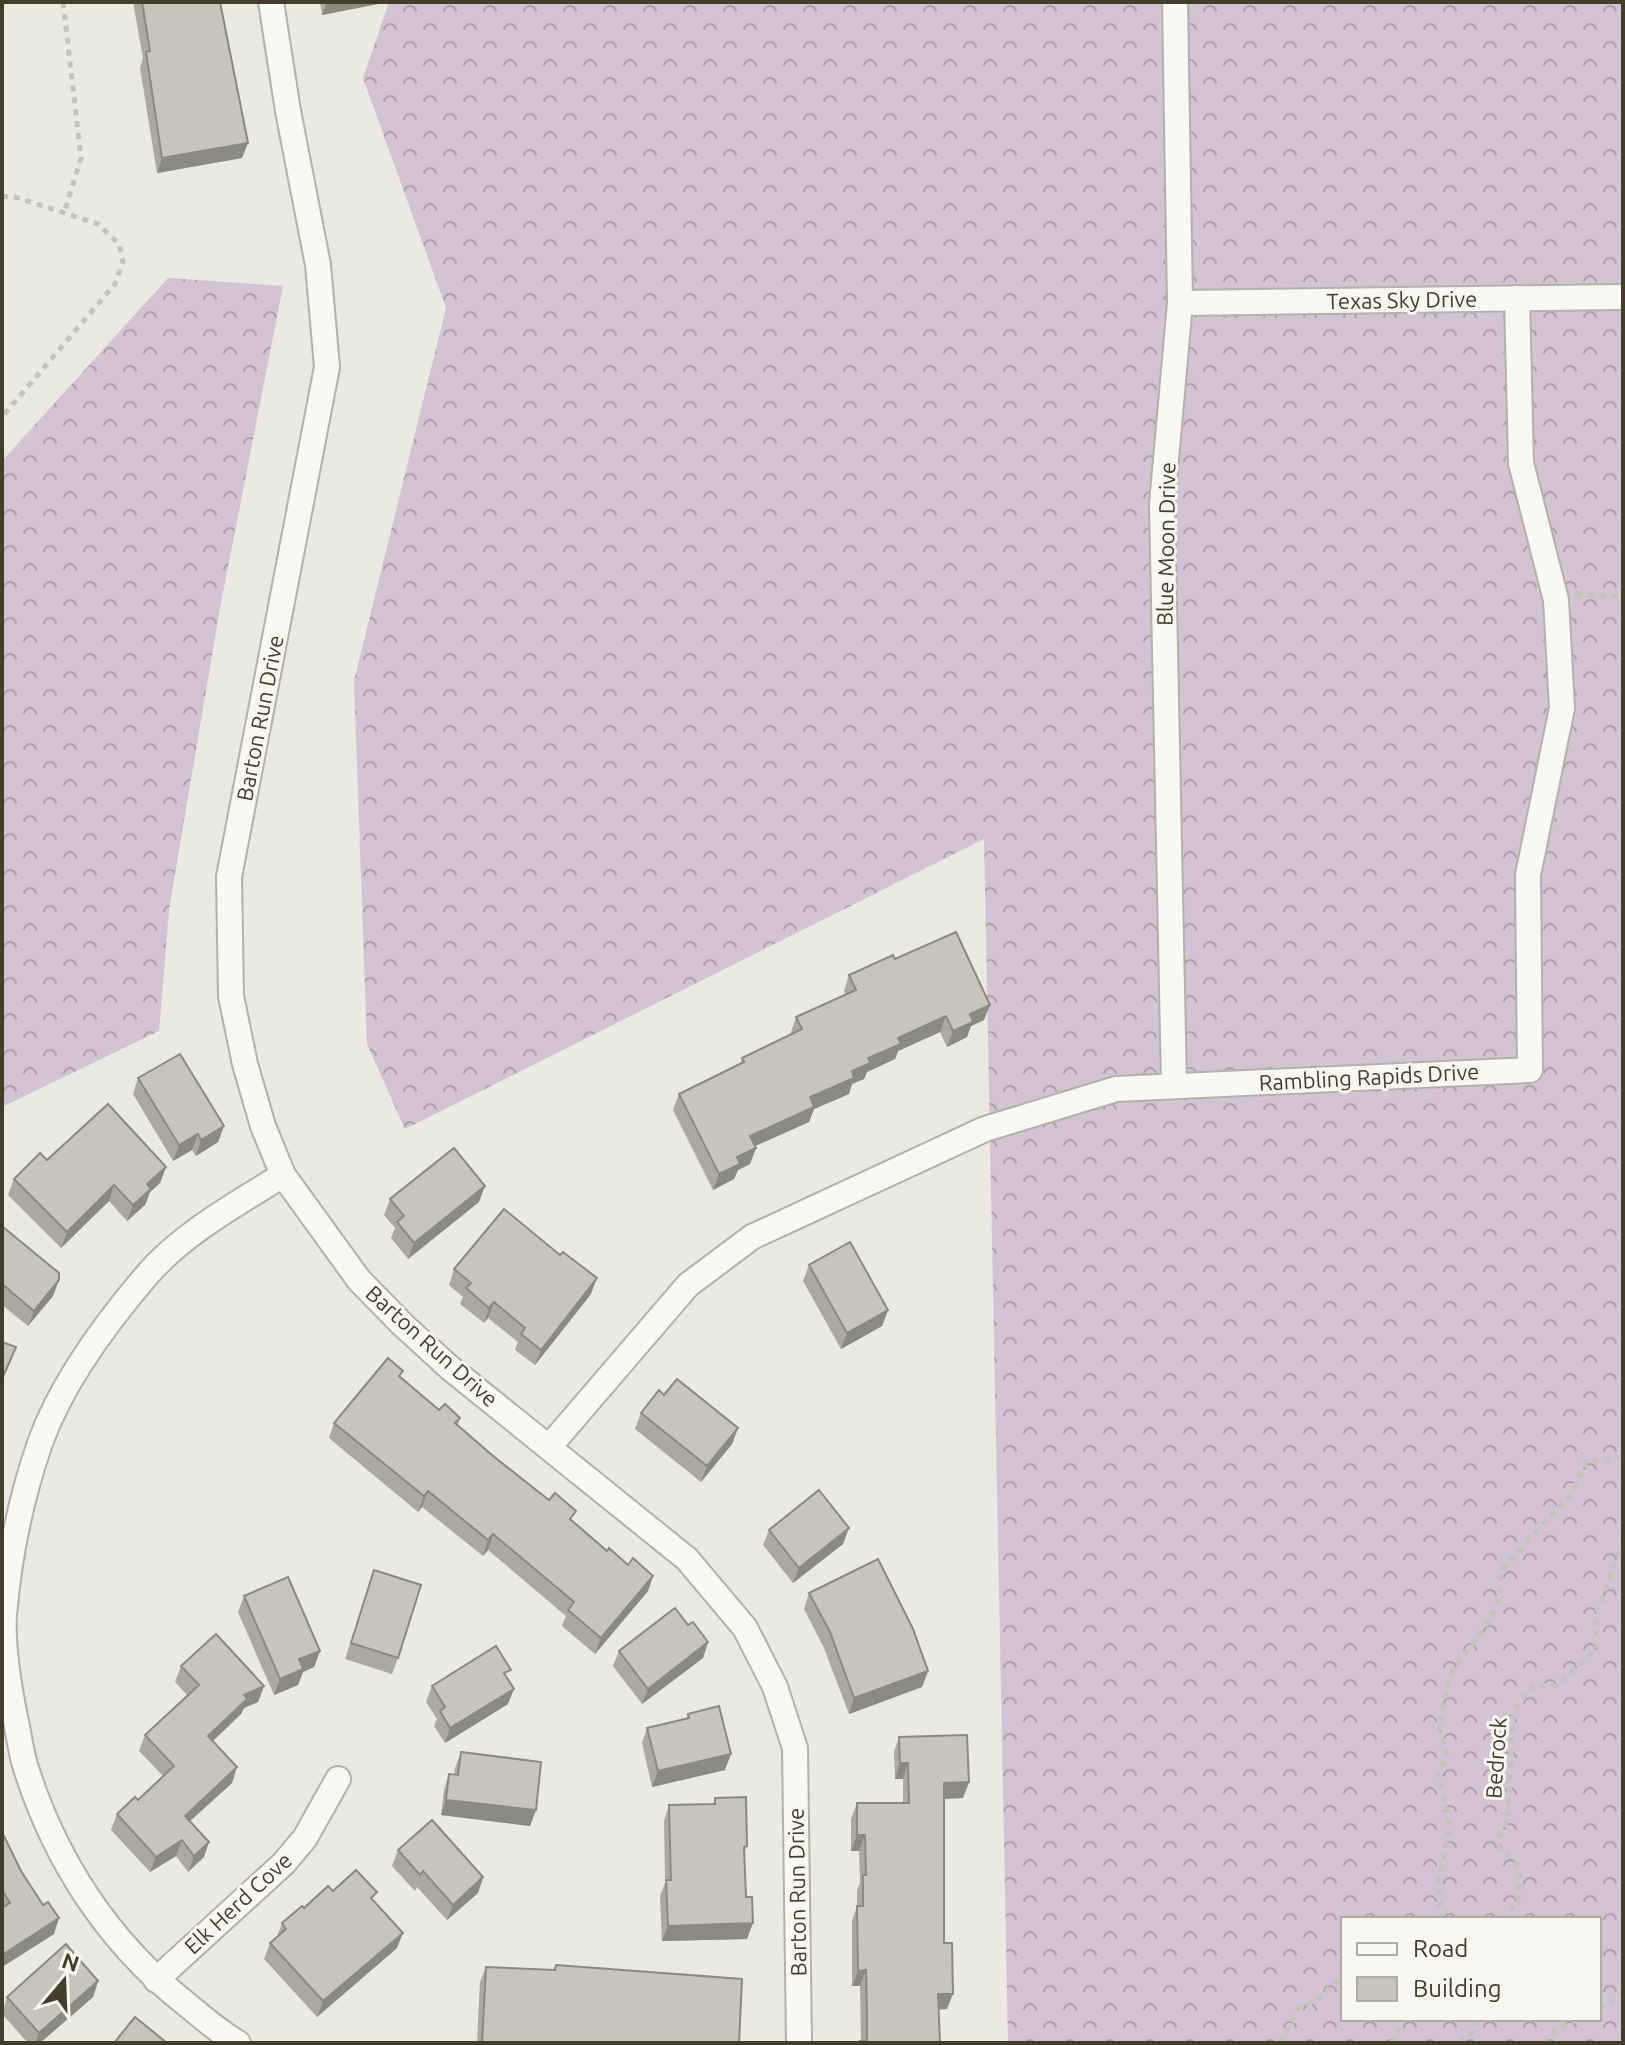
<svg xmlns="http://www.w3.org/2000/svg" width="1625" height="2045" font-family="Ubuntu,sans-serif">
<defs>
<pattern id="forest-crowns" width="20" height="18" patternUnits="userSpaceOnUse" patternTransform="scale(2)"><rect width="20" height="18" fill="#d3c3d4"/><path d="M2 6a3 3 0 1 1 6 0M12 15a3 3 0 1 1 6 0" fill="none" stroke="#ada0ac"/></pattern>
</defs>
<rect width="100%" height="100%" fill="#eae9e2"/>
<g fill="url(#forest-crowns)" fill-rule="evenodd">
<path d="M389,2H1623V2043H1008L984,839L405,1129L367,1044L354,681L446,308L363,78ZM1343,1919H1599V2019H1343Z"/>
<polygon points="168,278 283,286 220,608 169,910 159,1031 2,1107 2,461"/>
</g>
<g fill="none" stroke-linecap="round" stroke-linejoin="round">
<g stroke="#b4b2a7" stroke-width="28">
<g id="minor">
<polyline points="271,2 288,111 318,265 327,367 229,877 231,996 245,1064 263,1126 283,1175 359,1280 403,1325 450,1368 687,1559 745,1628 775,1687 795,1748 799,2043"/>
<polyline points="1180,303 1623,297"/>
<polyline points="1174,1086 1162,504 1180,303 1175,2"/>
<polyline points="549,1447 688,1285 752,1237 985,1129 1116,1089 1530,1070 1528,875 1562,708 1556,600 1521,463 1517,298"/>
<polyline points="156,1980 284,1863 305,1838 338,1779"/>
<path d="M238,2043C219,2032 202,2017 185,2003C108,1942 54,1859 25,1765C20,1748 18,1729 14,1712C8,1681 2,1646 4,1615C9,1557 21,1498 40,1443C62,1382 105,1324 147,1275C182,1234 238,1203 283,1175"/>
</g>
</g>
<g stroke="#c5c4bb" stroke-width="5" stroke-dasharray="6 6" stroke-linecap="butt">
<polyline points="63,2 81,158 64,213"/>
<polyline points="2,197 12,196 98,224 119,244 123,262 115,284 2,417"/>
<polyline points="1576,594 1623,597"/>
<polyline points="1441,1919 1438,1887 1450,1825 1438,1775 1447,1756 1439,1726 1450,1674 1491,1618 1499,1599 1501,1571 1571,1494 1586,1462 1623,1457"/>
<path d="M1501,1919L1518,1902C1519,1878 1525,1864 1502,1851L1498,1839L1508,1819L1513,1712L1533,1685L1556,1686L1597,1648L1596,1616L1623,1539"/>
<polyline points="1599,2008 1617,1999 1623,1991"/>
<polyline points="1280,2043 1299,2007 1316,2001 1343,1976"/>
<polyline points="1392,2043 1403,2019"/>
<polyline points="1460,2043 1473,2031 1478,2019"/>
<polyline points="1544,2043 1556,2030 1578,2019"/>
</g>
<use href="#minor" stroke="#f8f8f4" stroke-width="24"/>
</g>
<g fill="#aba99f">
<polygon points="133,2 220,2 242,158 157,173 140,68 143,58"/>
<polygon points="320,2 388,2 322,15"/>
<polygon points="895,959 984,1020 971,1026 967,1037 947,1047 940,1032 898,1051 895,1059 867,1072 864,1079 852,1084 849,1094 814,1109 809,1122 755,1146 756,1148 750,1164 738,1170 734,1179 713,1190 673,1110 679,1094 740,1065 742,1058 791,1034 791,1032 796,1017 846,995 844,991 849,975"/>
<polygon points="138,1078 224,1126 218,1142 196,1156 192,1150 173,1161 133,1094"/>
<polygon points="47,1160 166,1167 160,1183 150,1192 145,1205 127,1221 109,1201 61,1248 8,1195 14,1179"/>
<polygon points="390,1199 479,1202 408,1259 391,1238 395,1228 384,1215"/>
<polygon points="2,1229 53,1296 28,1326 2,1305"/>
<polygon points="809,1265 888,1310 882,1326 841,1349 803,1281"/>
<polygon points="454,1269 591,1294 535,1365 515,1350 518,1342 488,1318 484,1323 460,1304 463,1297 449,1285"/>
<polygon points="400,1377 439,1410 460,1418 458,1425 607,1551 628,1565 653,1576 648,1591 595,1654 562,1626 566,1616 488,1550 483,1556 422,1507 418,1512 329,1438 334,1423"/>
<polygon points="664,1395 738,1428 732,1444 701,1482 635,1429 641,1413"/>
<polygon points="769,1530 843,1544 793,1583 763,1545"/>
<polygon points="374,1570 398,1658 392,1674 345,1659"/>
<polygon points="809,1593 928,1671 922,1687 849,1714 824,1648 804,1609"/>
<polygon points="244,1596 320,1651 314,1667 303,1672 298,1685 274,1695 238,1612"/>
<polygon points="688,1625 708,1642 703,1658 642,1704 613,1666 619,1651"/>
<polygon points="181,1666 264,1686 258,1702 244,1708 241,1714 213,1741 232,1783 190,1821 204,1857 188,1872 176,1856 150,1872 111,1830 117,1814 138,1800 163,1776 139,1751 145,1735 188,1696 175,1682"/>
<polygon points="507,1679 508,1704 445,1743 434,1726 437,1719 426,1702 432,1686"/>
<polygon points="688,1714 725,1770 652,1787 642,1743 647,1728 687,1718"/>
<polygon points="899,1737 969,1782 963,1798 944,1799 944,1943 947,2009 939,2009 940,2043 859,2043 861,2041 860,1986 852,1986 852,1921 857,1906 857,1890 860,1883 859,1851 851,1851 851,1819 857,1803 903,1803 903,1779 895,1779 894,1752"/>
<polygon points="461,1752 536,1810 530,1826 441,1815 444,1790 449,1774 454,1775 455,1768"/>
<polygon points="715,1798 747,1846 744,1853 747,1939 662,1941 660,1896 665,1883 664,1821 669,1805 713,1804"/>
<polygon points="2,1832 54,1934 2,1967"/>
<polygon points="398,1850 483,1877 478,1893 447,1920 417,1887 415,1891 392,1866"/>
<polygon points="333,1891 374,1901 397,1948 317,2017 264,1959 270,1943 277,1937 282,1923 304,1908"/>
<polygon points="556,1965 739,2043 477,2043 480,1982 486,1967 554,1970"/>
<polygon points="98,1981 93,1997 40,2043 28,2043 2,2014 7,1997"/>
</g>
<g fill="#8b8a82">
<polygon points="327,2 388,2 322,15"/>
<polygon points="248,143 242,158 157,173 162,158"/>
<polygon points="990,1005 984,1020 971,1026 967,1037 947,1047 953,1031 970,1014"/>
<polygon points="946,1016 940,1032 898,1051 895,1059 867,1072 864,1079 852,1084 849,1094 814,1109 809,1122 744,1151 750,1136 852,1071 898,1038"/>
<polygon points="224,1126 218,1142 196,1156 201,1140"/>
<polygon points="198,1134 192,1150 173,1161 179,1145"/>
<polygon points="756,1148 750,1164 738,1170 734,1179 713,1190 719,1174 737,1157"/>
<polygon points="166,1167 160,1183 150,1192 145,1205 127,1221 133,1205 147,1184"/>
<polygon points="114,1185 109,1201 61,1248 67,1232"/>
<polygon points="485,1186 479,1202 408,1259 414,1243"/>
<polygon points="597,1278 591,1294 535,1365 541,1350"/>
<polygon points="59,1280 53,1296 28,1326 34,1311"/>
<polygon points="494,1302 488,1318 484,1323 489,1308"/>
<polygon points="888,1310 882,1326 841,1349 847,1333"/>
<polygon points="738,1428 732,1444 701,1482 707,1466"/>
<polygon points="428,1491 422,1507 418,1512 424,1496"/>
<polygon points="849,1528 843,1544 793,1583 799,1568"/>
<polygon points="493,1534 488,1550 483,1556 488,1540"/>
<polygon points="653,1576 648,1591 595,1654 601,1638"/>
<polygon points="708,1642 703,1658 642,1704 648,1689"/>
<polygon points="320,1651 314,1667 303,1672 298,1685 274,1695 280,1679 299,1659"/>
<polygon points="928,1671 922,1687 849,1714 854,1698"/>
<polygon points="264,1686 258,1702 244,1708 241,1714 202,1751 208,1736 244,1695"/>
<polygon points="514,1689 508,1704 445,1743 450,1728"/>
<polygon points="731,1754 725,1770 652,1787 658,1771"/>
<polygon points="900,1763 908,1763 903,1779 895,1779"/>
<polygon points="237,1767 232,1783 179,1831 185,1816"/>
<polygon points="969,1782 963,1798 938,1799 944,1783"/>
<polygon points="446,1800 536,1810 530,1826 441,1815"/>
<polygon points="857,1835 865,1835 859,1851 851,1851"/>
<polygon points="182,1840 176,1856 150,1872 156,1857"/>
<polygon points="209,1842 204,1857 188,1872 194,1856"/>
<polygon points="483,1877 478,1893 447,1920 453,1905"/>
<polygon points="59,1918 54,1934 2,1967 2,1955"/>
<polygon points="753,1923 747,1939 662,1941 668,1926"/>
<polygon points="403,1933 397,1948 317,2017 323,2001"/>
<polygon points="866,1970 860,1986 852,1986 858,1971"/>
<polygon points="98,1981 93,1997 40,2043 35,2043 39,2033"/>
<polygon points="938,1994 953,1994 947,2009 933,2010"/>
</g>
<g fill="#c7c5b9" stroke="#8b8a82" stroke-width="2">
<polygon points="142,2 220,2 248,143 162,158 146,52 150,51"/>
<polygon points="956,932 990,1005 970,1014 973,1022 953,1031 946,1016 898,1038 901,1044 868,1058 870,1063 852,1071 854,1078 810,1097 814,1107 750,1136 756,1148 737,1157 740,1164 719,1174 679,1094 744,1062 742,1058 802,1029 796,1017 856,990 849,975 893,955 895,959"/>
<polygon points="180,1054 224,1126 201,1140 198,1134 179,1145 138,1078"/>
<polygon points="108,1104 166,1167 147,1184 151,1189 133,1205 114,1185 67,1232 14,1179 40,1153 47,1160"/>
<polygon points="454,1148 485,1186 414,1243 397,1222 404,1216 390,1199"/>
<polygon points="504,1209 560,1255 563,1252 597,1278 541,1350 521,1334 525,1328 494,1302 489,1308 466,1288 471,1283 454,1269"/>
<polygon points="3,1227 59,1273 59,1280 34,1311 2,1284 2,1229"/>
<polygon points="850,1242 888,1310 847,1333 809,1265"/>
<polygon points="2,1342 16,1347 2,1379"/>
<polygon points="388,1358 403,1371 399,1376 439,1410 445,1404 460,1418 455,1423 493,1456 549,1500 555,1493 576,1511 570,1519 607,1551 609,1548 628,1565 633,1558 653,1576 601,1638 568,1610 574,1602 493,1534 488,1540 428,1491 424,1496 334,1423"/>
<polygon points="677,1379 738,1428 707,1466 641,1413 659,1390 664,1395"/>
<polygon points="819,1490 849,1528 799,1568 769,1530"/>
<polygon points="878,1559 913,1629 928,1671 854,1698 830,1632 809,1593"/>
<polygon points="374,1570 421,1585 398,1658 351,1643"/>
<polygon points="288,1577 320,1651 299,1659 303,1669 280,1679 244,1596"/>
<polygon points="675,1608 688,1625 693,1622 708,1642 648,1689 619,1651"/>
<polygon points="216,1634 264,1686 244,1695 247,1699 208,1736 237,1767 185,1816 209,1842 194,1856 182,1840 156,1857 117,1814 135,1797 138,1800 174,1766 145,1735 199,1685 181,1666"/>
<polygon points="496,1646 511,1670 504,1673 514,1689 450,1728 440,1711 445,1707 432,1686"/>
<polygon points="719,1706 731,1754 658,1771 647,1728 689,1718 688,1714"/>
<polygon points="967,1735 969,1782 944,1783 944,1943 952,1943 953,1994 938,1994 940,2043 860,2043 860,2041 867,2041 867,2018 866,1970 858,1971 857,1906 863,1906 863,1875 866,1875 865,1835 857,1835 857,1803 909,1803 908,1763 900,1763 899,1737"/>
<polygon points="461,1752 541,1762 536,1810 446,1800 449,1774 458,1775"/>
<polygon points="746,1797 747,1846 744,1847 746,1897 752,1897 753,1923 668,1926 666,1880 671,1880 669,1805 715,1804 715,1798"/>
<polygon points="432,1820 483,1877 453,1905 423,1871 420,1875 398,1850"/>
<polygon points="2,1832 21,1871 43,1905 48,1902 59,1918 2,1955 2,1908 10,1903 2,1890"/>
<polygon points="356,1870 377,1892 371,1898 403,1933 323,2001 270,1943 286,1929 282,1923 302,1906 304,1908 328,1886 333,1891"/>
<polygon points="66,1944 98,1981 39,2033 7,1997"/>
<polygon points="556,1965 742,1979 739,2043 482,2043 486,1967 555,1970"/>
<polygon points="135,2017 167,2043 114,2043"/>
</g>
<g text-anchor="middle" stroke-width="6" stroke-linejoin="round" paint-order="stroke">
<g font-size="22" fill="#423e2a" stroke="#f7f6f1">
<text transform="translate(1402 300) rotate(-1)" y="8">Texas Sky Drive</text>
<text transform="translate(1166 544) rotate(-89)" y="8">Blue Moon Drive</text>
<text transform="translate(260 718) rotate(-79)" y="8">Barton Run Drive</text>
<text transform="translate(1369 1077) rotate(-3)" y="8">Rambling Rapids Drive</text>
<text transform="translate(432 1346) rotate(42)" y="8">Barton Run Drive</text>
<text transform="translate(1496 1758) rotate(-86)" y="8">Bedrock</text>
<text transform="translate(797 1892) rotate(-91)" y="8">Barton Run Drive</text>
<text transform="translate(238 1903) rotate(-43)" y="8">Elk Herd Cove</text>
</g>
</g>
<rect width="1625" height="2045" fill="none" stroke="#423e2a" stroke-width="8"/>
<rect x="1341" y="1917" width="260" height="104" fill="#f7f6f1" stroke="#afaca1" stroke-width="2"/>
<rect x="1357" y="1943" width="40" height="12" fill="#f8f8f4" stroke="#afaca1" stroke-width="2"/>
<text x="1413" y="1957" font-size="24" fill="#423e2a">Road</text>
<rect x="1357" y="1977" width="40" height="24" fill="#c7c5b9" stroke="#afaca1" stroke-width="2"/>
<text x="1413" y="1997" font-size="24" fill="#423e2a">Building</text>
<g transform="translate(64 1981) rotate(19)" stroke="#f7f6f1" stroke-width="6" paint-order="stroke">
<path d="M0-6L14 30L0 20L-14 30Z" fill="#423e2a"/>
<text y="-12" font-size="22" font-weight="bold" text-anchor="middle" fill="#423e2a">N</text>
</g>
</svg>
